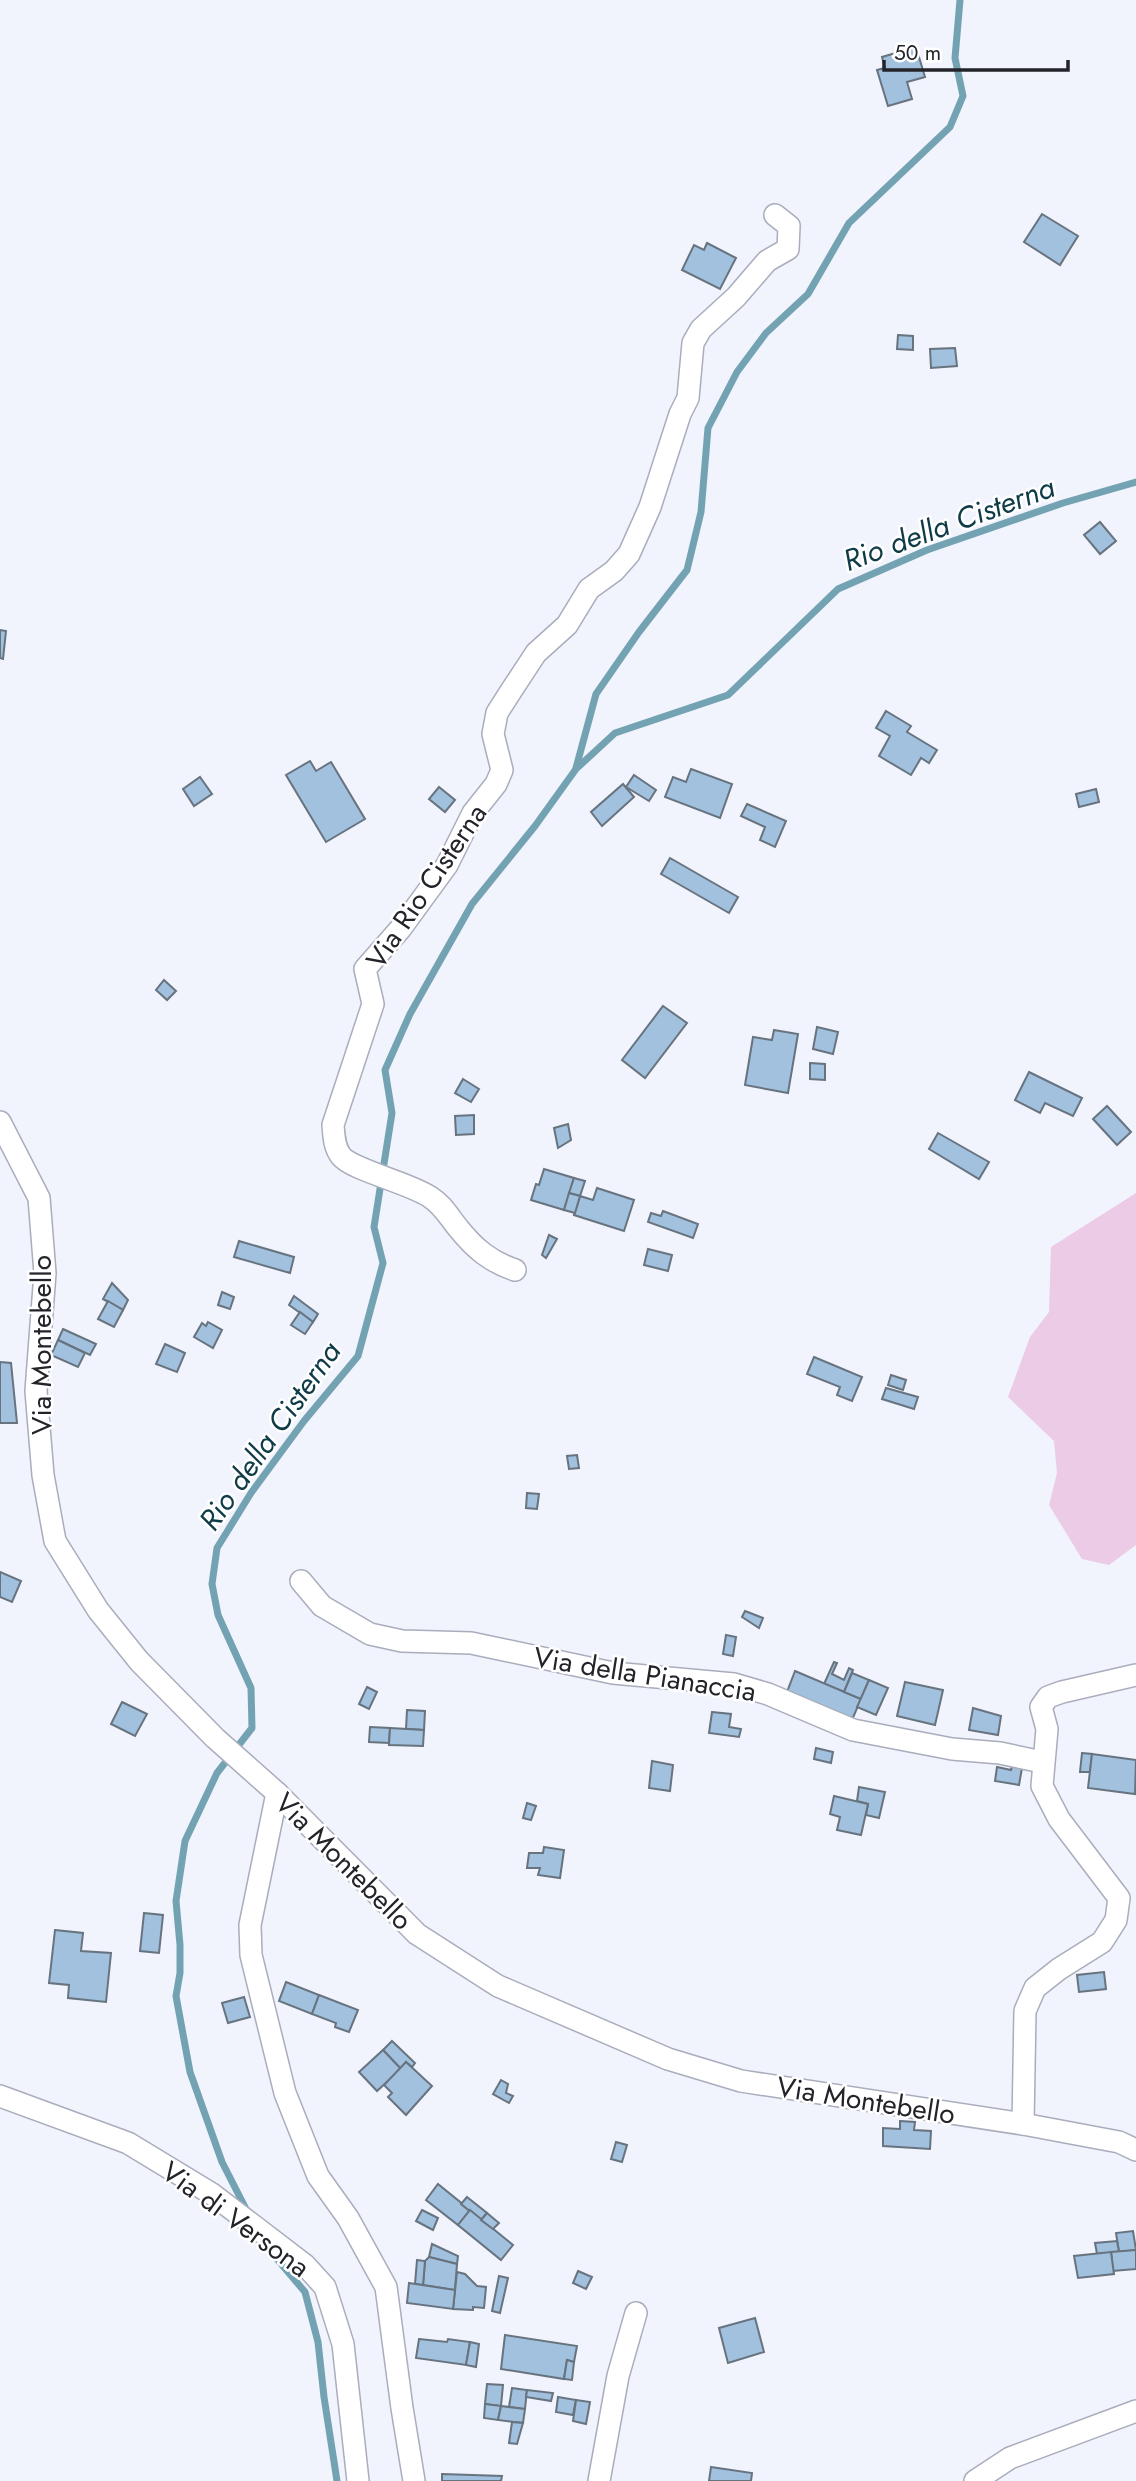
<svg xmlns="http://www.w3.org/2000/svg" width="1136" height="2481" font-family="Jost,sans-serif">
<rect width="100%" height="100%" fill="#f1f3fd"/>
<polygon fill="#ebcbe6" points="1136,1193 1136,1545 1109,1565 1082,1559 1049,1505 1057,1473 1054,1441 1008,1397 1030,1337 1049,1312 1051,1247"/>
<g fill="none" stroke-linecap="round" stroke-linejoin="round">
<g stroke="#73a3b2" stroke-width="7">
<polyline points="576,768 596,694 639,632 687,570 701,512 708,428 737,372 766,333 808,294 849,223 950,127 963,96 955,58 960,0"/>
<polyline points="247,2211 222,2162 190,2072 176,1996 180,1973 180,1945 176,1901 185,1841 217,1773 252,1728 251,1688 218,1615 212,1584 217,1548 251,1493 304,1421 358,1356 383,1263 374,1227 392,1113 385,1070 410,1014 472,904 535,826 576,769 615,733 728,695 838,589 927,550 1063,503 1136,482"/>
<polyline points="266,2246 305,2292 318,2342 324,2397 337,2481"/>
</g>
</g>
<g fill="#a1c1df" stroke="#67737e" stroke-width="2">
<polygon points="916,47 925,77 907,82 912,99 888,106 877,70 885,68 882,57"/>
<polygon points="1042,214 1078,236 1060,265 1024,242"/>
<polygon points="707,243 736,258 720,289 682,270 694,245 704,250"/>
<polygon points="898,335 913,336 913,350 897,349"/>
<polygon points="955,348 957,366 931,368 930,349"/>
<polygon points="1100,522 1116,541 1100,554 1084,535"/>
<polygon points="0,630 6,631 3,659 0,658"/>
<polygon points="886,711 911,726 907,732 937,750 929,763 921,758 911,775 879,756 890,736 876,728"/>
<polygon points="310,761 316,771 331,762 365,819 326,842 286,775"/>
<polygon points="691,769 732,784 720,818 665,797 673,777 686,782"/>
<polygon points="634,775 656,790 649,801 626,787"/>
<polygon points="200,777 212,794 194,806 183,789"/>
<polygon points="623,784 634,797 602,826 591,812"/>
<polygon points="439,787 455,800 445,812 429,799"/>
<polygon points="1096,789 1099,802 1079,807 1076,794"/>
<polygon points="747,804 786,821 775,847 760,840 765,827 741,816"/>
<polygon points="670,858 738,897 729,913 661,874"/>
<polygon points="164,980 176,991 167,1000 156,990"/>
<polygon points="663,1006 687,1023 645,1078 622,1060"/>
<polygon points="817,1027 838,1032 833,1054 813,1049"/>
<polygon points="774,1030 798,1034 788,1093 745,1085 753,1037 772,1040"/>
<polygon points="810,1063 825,1064 825,1080 810,1079"/>
<polygon points="1029,1072 1082,1098 1073,1116 1045,1103 1040,1113 1015,1100"/>
<polygon points="463,1079 479,1089 471,1102 455,1093"/>
<polygon points="1107,1106 1131,1132 1117,1145 1093,1119"/>
<polygon points="474,1115 474,1134 456,1135 455,1116"/>
<polygon points="568,1124 571,1140 558,1148 554,1128"/>
<polygon points="938,1133 989,1162 979,1179 929,1149"/>
<polygon points="544,1169 574,1178 564,1210 531,1200 536,1184 539,1185"/>
<polygon points="574,1178 585,1181 580,1196 569,1193"/>
<polygon points="597,1188 634,1200 624,1231 574,1215 580,1196 593,1200"/>
<polygon points="569,1193 580,1196 575,1213 564,1210"/>
<polygon points="663,1211 698,1224 693,1238 648,1222 651,1213 661,1216"/>
<polygon points="549,1235 557,1239 546,1258 542,1255"/>
<polygon points="239,1241 294,1257 290,1273 234,1257"/>
<polygon points="648,1249 672,1255 668,1271 644,1265"/>
<polygon points="112,1283 128,1300 123,1310 103,1299"/>
<polygon points="222,1292 234,1297 230,1309 218,1305"/>
<polygon points="294,1296 318,1314 313,1322 289,1305"/>
<polygon points="108,1301 123,1310 114,1327 98,1319"/>
<polygon points="300,1312 313,1322 305,1334 291,1325"/>
<polygon points="208,1322 222,1330 213,1348 194,1337 202,1323 206,1326"/>
<polygon points="63,1329 96,1344 90,1355 58,1340"/>
<polygon points="58,1340 85,1353 78,1367 51,1355"/>
<polygon points="165,1344 185,1353 177,1372 156,1364"/>
<polygon points="814,1357 862,1377 852,1401 837,1395 840,1387 807,1374"/>
<polygon points="0,1362 11,1363 17,1423 0,1423"/>
<polygon points="891,1375 906,1380 903,1390 888,1385"/>
<polygon points="886,1388 918,1397 914,1409 882,1399"/>
<polygon points="577,1455 579,1468 569,1469 567,1456"/>
<polygon points="527,1493 539,1494 537,1509 526,1508"/>
<polygon points="0,1572 21,1581 12,1602 0,1597"/>
<polygon points="745,1611 763,1618 759,1628 742,1617"/>
<polygon points="726,1635 736,1637 733,1656 723,1654"/>
<polygon points="834,1662 837,1663 832,1674 844,1680 849,1668 853,1670 844,1692 824,1684"/>
<polygon points="795,1671 861,1699 852,1720 787,1692"/>
<polygon points="852,1673 869,1680 861,1699 844,1692"/>
<polygon points="869,1680 888,1688 876,1715 857,1707"/>
<polygon points="905,1682 943,1690 935,1725 897,1716"/>
<polygon points="367,1687 377,1692 369,1709 359,1704"/>
<polygon points="122,1702 147,1714 135,1736 111,1724"/>
<polygon points="973,1708 1001,1716 998,1735 969,1730"/>
<polygon points="407,1710 425,1711 424,1730 406,1729"/>
<polygon points="712,1712 731,1714 729,1727 741,1729 739,1737 709,1733"/>
<polygon points="370,1727 390,1728 389,1743 369,1742"/>
<polygon points="390,1728 424,1730 423,1746 389,1745"/>
<polygon points="816,1748 833,1752 831,1763 814,1759"/>
<polygon points="1082,1753 1092,1754 1090,1772 1080,1772"/>
<polygon points="1092,1754 1136,1760 1135,1794 1088,1788"/>
<polygon points="652,1761 673,1765 670,1791 649,1788"/>
<polygon points="1012,1766 1022,1768 1019,1785 995,1781 997,1767 1011,1770"/>
<polygon points="859,1787 885,1792 879,1818 866,1815 868,1804 857,1801"/>
<polygon points="834,1796 868,1804 861,1835 837,1830 840,1817 830,1814"/>
<polygon points="527,1803 536,1806 531,1820 523,1818"/>
<polygon points="544,1847 564,1850 560,1878 538,1875 540,1868 527,1868 529,1853 543,1853"/>
<polygon points="144,1913 163,1915 159,1953 140,1951"/>
<polygon points="55,1930 83,1933 81,1951 111,1953 106,2002 68,1998 69,1985 49,1983"/>
<polygon points="1104,1972 1106,1989 1079,1992 1077,1975"/>
<polygon points="286,1982 319,1995 312,2014 279,2001"/>
<polygon points="319,1995 358,2010 349,2032 335,2027 336,2023 312,2014"/>
<polygon points="244,1997 250,2017 228,2023 222,2003"/>
<polygon points="392,2041 415,2063 412,2067 406,2062 401,2069 383,2050"/>
<polygon points="383,2050 401,2069 377,2091 359,2072"/>
<polygon points="406,2062 432,2086 406,2115 388,2097 392,2093 384,2085"/>
<polygon points="501,2080 508,2084 506,2093 513,2096 509,2103 493,2094"/>
<polygon points="900,2121 915,2122 914,2130 931,2131 930,2149 883,2146 883,2128 900,2129"/>
<polygon points="616,2142 627,2145 622,2162 611,2159"/>
<polygon points="438,2184 470,2210 458,2225 426,2200"/>
<polygon points="467,2197 487,2213 481,2220 461,2204"/>
<polygon points="422,2210 438,2218 433,2230 416,2221"/>
<polygon points="470,2210 513,2245 501,2260 458,2225"/>
<polygon points="487,2213 499,2223 493,2229 481,2220"/>
<polygon points="1133,2231 1136,2250 1119,2252 1116,2233"/>
<polygon points="1117,2241 1119,2252 1097,2254 1095,2243"/>
<polygon points="432,2244 458,2256 457,2264 429,2257"/>
<polygon points="1136,2250 1136,2269 1113,2271 1111,2252"/>
<polygon points="1111,2252 1114,2274 1078,2278 1074,2256"/>
<polygon points="429,2257 457,2264 455,2290 423,2285 425,2261"/>
<polygon points="417,2260 425,2261 423,2285 415,2284"/>
<polygon points="578,2271 592,2277 586,2289 573,2283"/>
<polygon points="457,2272 465,2274 477,2286 486,2287 484,2308 473,2307 473,2310 453,2309"/>
<polygon points="499,2276 508,2278 500,2313 492,2311"/>
<polygon points="409,2283 455,2290 453,2309 407,2303"/>
<polygon points="755,2318 764,2352 728,2363 719,2328"/>
<polygon points="505,2335 577,2346 574,2362 567,2360 564,2379 501,2369"/>
<polygon points="419,2339 447,2342 448,2339 470,2342 466,2365 416,2358"/>
<polygon points="470,2342 479,2344 476,2367 466,2365"/>
<polygon points="567,2360 574,2362 572,2380 564,2379"/>
<polygon points="487,2384 503,2385 501,2406 485,2404"/>
<polygon points="512,2388 527,2390 525,2409 509,2407"/>
<polygon points="527,2390 553,2393 551,2401 526,2397"/>
<polygon points="558,2397 576,2400 573,2415 556,2412"/>
<polygon points="576,2400 590,2402 586,2424 573,2421"/>
<polygon points="485,2404 501,2406 498,2420 484,2418"/>
<polygon points="501,2406 525,2409 523,2423 498,2420"/>
<polygon points="512,2422 523,2423 517,2444 509,2443"/>
<polygon points="711,2467 752,2473 751,2481 709,2481"/>
<polygon points="442,2474 502,2476 501,2481 442,2481"/>
</g>
<g fill="none" stroke-linecap="round" stroke-linejoin="round">
<g stroke="#a9adbc" stroke-width="24">
<g id="street">
<polyline points="0,1122 39,1198 45,1273 36,1391 43,1475 55,1541 98,1610 139,1661 215,1738 277,1793 417,1934 498,1986 668,2059 741,2081 1023,2124 1119,2142 1136,2150"/>
<path d="M515,1270C491,1262 475,1249 459,1229C449,1217 443,1205 430,1197C410,1183 352,1170 341,1156C334,1147 334,1136 333,1125L373,1004L365,969L401,928L447,865L473,813L496,784L502,770L493,734L497,713L511,691L536,653L567,625L589,589L614,571L629,554L650,507L680,414L688,398L693,343L701,329L736,297L767,261L788,249L789,226L775,215"/>
<polyline points="301,1581 322,1606 370,1634 402,1641 471,1643 613,1673 734,1684 768,1694 853,1730 952,1749 1000,1753 1042,1762"/>
<polyline points="277,1793 250,1925 251,1955 285,2093 318,2176 348,2218 386,2287 402,2408 414,2481"/>
<polyline points="0,2096 128,2143 212,2194 305,2265 325,2287 343,2344 358,2481"/>
<polyline points="1023,2124 1025,2011 1035,1988 1059,1969 1102,1942 1116,1920 1119,1898 1059,1819 1042,1786 1047,1729 1041,1707 1048,1697 1062,1692 1136,1675"/>
<polyline points="599,2481 618,2376 636,2313"/>
<polyline points="975,2481 1010,2458 1136,2411"/>
</g>
</g>
<use href="#street" stroke="#fff" stroke-width="21"/>
</g>
<g text-anchor="middle" stroke-width="5" stroke-linejoin="round" paint-order="stroke">
<g font-size="28" fill="#23242a" stroke="#fff">
<text transform="translate(426 886) rotate(-56)" y="10">Via Rio Cisterna</text>
<text transform="translate(41 1345) rotate(-90)" y="10">Via Montebello</text>
<text transform="translate(645 1674) rotate(9)" y="10">Via della Pianaccia</text>
<text transform="translate(344 1861) rotate(45)" y="10">Via Montebello</text>
<text transform="translate(866 2100) rotate(9)" y="10">Via Montebello</text>
<text transform="translate(236 2219) rotate(36)" y="10">Via di Versona</text>
</g>
<g font-size="30" font-style="italic" fill="#0e3b47" stroke="#fff">
<text transform="translate(949 524) rotate(-20)" y="10">Rio della Cisterna</text>
<text transform="translate(270 1436) rotate(-55)" y="10">Rio della Cisterna</text>
</g>
</g>
<path d="M884 60v10h184v-10" fill="none" stroke="#23242a" stroke-width="3.5"/>
<text x="894" y="60" font-size="21" fill="#23242a" stroke="#ffffff" stroke-width="5" paint-order="stroke">50 m</text>
</svg>
